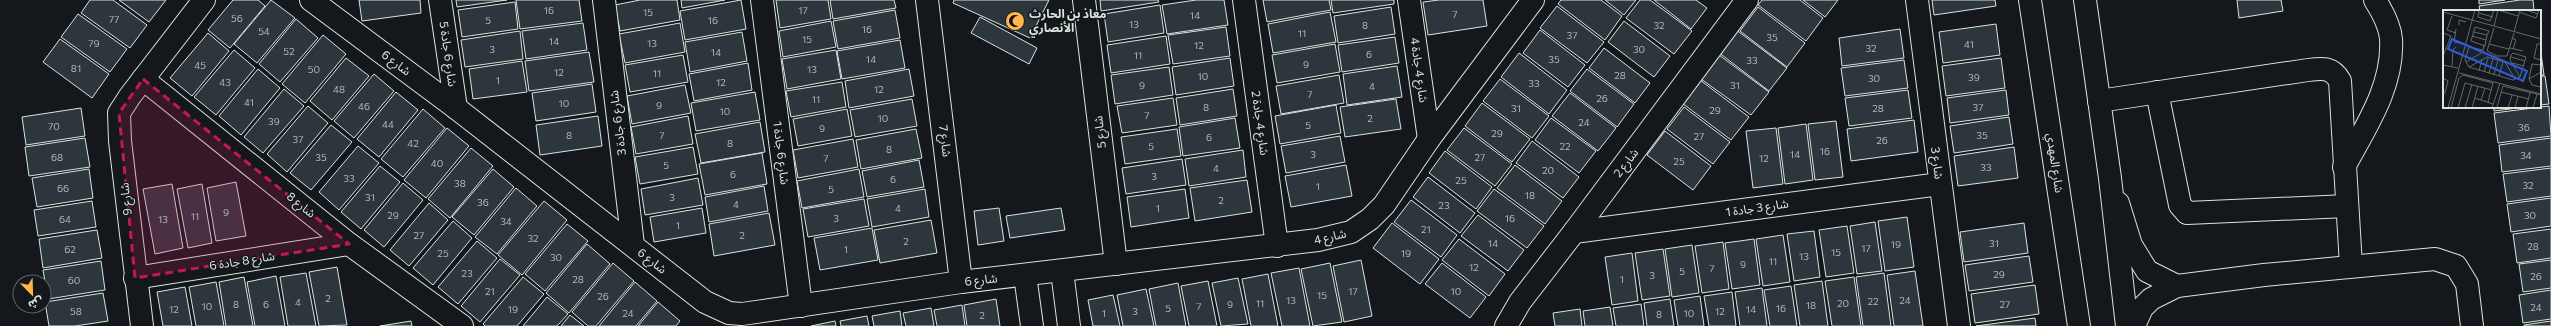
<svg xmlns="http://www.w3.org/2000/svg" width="2551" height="326" font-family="Commissioner,'Noto Sans Arabic',sans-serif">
<rect width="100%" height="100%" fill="#14181c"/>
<g fill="#2c363c" stroke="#d8e6dc">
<polygon points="90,0 113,0 147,25 130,48 81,13"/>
<polygon points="119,0 166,0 149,22"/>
<polygon points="233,0 258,0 265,6 230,48 208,30"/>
<polygon points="271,0 295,18 257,63 234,44"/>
<polygon points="359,0 420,0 421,13 362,21"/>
<polygon points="456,0 507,0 457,7"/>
<polygon points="516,0 579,0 582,21 520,29"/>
<polygon points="640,0 677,0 680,20 620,31 615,5"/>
<polygon points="681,0 725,0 682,8"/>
<polygon points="741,0 746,29 685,40 680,11"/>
<polygon points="776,0 828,0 831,19 780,28"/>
<polygon points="830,0 894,0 896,8 833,19"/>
<polygon points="954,0 1049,0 1030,38 953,3"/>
<polygon points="1100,0 1158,0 1159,2 1101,11"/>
<polygon points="1196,0 1224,0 1228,25 1167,34 1162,5"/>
<polygon points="1263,0 1329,0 1331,10 1267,22"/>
<polygon points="1331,0 1394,0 1394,4 1333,13"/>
<polygon points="1439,0 1483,0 1487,26 1428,35 1423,2"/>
<polygon points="1561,0 1601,0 1622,16 1605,40 1558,4"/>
<polygon points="1605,0 1636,0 1624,15"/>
<polygon points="1640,0 1650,0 1692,31 1674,54 1626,18"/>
<polygon points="1654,0 1696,0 1707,8 1691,29"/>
<polygon points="1762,0 1800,0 1823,18 1806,41 1758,5"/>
<polygon points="1803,0 1838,0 1825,17"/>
<polygon points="1932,0 1995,0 1996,6 1934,15"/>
<polygon points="2237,0 2281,0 2283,11 2239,18"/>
<polygon points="2479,0 2505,0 2479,4"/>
<polygon points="2520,0 2533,0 2534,11 2480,11 2479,6"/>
<polygon points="515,2 518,29 462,37 458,10"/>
<polygon points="1160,5 1164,33 1108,42 1104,14"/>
<polygon points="1557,6 1604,42 1587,63 1540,28"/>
<polygon points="1391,7 1395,34 1338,43 1334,16"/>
<polygon points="1758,7 1805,43 1787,67 1740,31"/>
<polygon points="895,10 900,38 838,49 833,21"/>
<polygon points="1330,12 1336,42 1273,53 1268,24"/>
<polygon points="78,14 127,49 110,72 61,37"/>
<polygon points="980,17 1037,48 1029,64 971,33"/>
<polygon points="296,19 318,38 280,82 259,64"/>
<polygon points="831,21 836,47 783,57 779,31"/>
<polygon points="1624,21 1670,56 1654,77 1608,42"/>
<polygon points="583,23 587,50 526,59 522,31"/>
<polygon points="680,23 685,52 625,63 619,34"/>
<polygon points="1996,24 2000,55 1943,63 1939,32"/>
<polygon points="1226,27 1230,56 1173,64 1168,35"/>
<polygon points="1735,29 1787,68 1769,91 1718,52"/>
<polygon points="1900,29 1904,58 1842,66 1839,38"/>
<polygon points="1540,30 1585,65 1568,87 1523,53"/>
<polygon points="520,31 523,59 465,67 461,40"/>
<polygon points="742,32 747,61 690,72 685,42"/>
<polygon points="208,33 229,51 192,96 170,78"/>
<polygon points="323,35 346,54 305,103 282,84"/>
<polygon points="1166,36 1170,64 1111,73 1107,45"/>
<polygon points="1395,37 1399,63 1342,72 1338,45"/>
<polygon points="60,39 109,74 92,98 43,62"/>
<polygon points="900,40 905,68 842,79 837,51"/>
<polygon points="1335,44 1340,72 1277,83 1272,55"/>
<polygon points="2540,46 2544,75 2540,75"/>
<polygon points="1604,48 1650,83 1635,103 1589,68"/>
<polygon points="234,50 255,68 216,115 194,97"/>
<polygon points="836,50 841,79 787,89 782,59"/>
<polygon points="589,52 594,82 529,91 525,61"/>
<polygon points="1519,53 1567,90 1549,114 1501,77"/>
<polygon points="683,55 688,82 630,92 625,65"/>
<polygon points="1719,55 1769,92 1751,115 1701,79"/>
<polygon points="346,58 369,76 332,120 310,101"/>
<polygon points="1230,58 1234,86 1176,95 1172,67"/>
<polygon points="2001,58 2005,88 1946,96 1942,66"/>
<polygon points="1904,60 1908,88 1845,96 1841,68"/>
<polygon points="522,61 527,92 473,99 469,69"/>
<polygon points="748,63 752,90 694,101 689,74"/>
<polygon points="1397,66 1402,97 1347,105 1343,74"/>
<polygon points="1169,67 1173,95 1115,104 1111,75"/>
<polygon points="258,69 280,88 241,135 219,116"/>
<polygon points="909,69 914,96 849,108 845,81"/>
<polygon points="1587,69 1634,104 1617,127 1570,91"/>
<polygon points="374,74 394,91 354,138 334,121"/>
<polygon points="1339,75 1344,103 1281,114 1276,86"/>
<polygon points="2540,76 2545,76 2549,104 2540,105"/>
<polygon points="1500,79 1549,116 1532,138 1483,101"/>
<polygon points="1700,80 1749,117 1731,140 1682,103"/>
<polygon points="842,82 846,107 791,117 786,91"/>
<polygon points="592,84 596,112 536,121 532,93"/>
<polygon points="685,85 691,113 632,124 627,96"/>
<polygon points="284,89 304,106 263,153 244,137"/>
<polygon points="1233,89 1237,116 1180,125 1176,98"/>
<polygon points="1908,90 1912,118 1849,126 1845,98"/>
<polygon points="2006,90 2009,115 1950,123 1947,98"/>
<polygon points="396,92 418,110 379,157 357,139"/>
<polygon points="755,92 760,120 696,131 691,103"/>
<polygon points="1570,93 1616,128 1598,151 1552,116"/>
<polygon points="1173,98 1177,125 1122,133 1117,106"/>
<polygon points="912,99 917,126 855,137 850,110"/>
<polygon points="1396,99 1401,129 1345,137 1340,107"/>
<polygon points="1482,103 1530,139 1512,162 1465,126"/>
<polygon points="1336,105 1341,133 1280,144 1275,116"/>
<polygon points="308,106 328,123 287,172 267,154"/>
<polygon points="2549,106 2551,136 2498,143 2494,113"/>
<polygon points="1684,107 1730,142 1713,164 1667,129"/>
<polygon points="2494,107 2526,107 2494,111"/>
<polygon points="81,108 85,136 26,145 22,117"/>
<polygon points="423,109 445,128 403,177 381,159"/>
<polygon points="847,109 852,136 798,146 793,119"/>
<polygon points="598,116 602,146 540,155 536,125"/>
<polygon points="688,116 693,144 636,154 631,127"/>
<polygon points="2009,117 2013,144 1954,153 1950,126"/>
<polygon points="1235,118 1240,148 1183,156 1179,127"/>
<polygon points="1551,118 1596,151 1579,173 1535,140"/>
<polygon points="1914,120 1918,152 1851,161 1847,129"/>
<polygon points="1836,121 1843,177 1815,180 1808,124"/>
<polygon points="760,122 765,152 701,163 695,134"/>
<polygon points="1806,124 1813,180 1785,184 1778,128"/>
<polygon points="331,125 352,142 311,190 290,173"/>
<polygon points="447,128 469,146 426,198 404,180"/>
<polygon points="1464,128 1512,164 1495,186 1447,150"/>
<polygon points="1776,128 1783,184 1753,188 1746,131"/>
<polygon points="916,129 922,158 861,169 856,140"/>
<polygon points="1177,129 1181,156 1125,164 1121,137"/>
<polygon points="1665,131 1711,166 1693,190 1647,155"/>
<polygon points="1340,136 1345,162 1286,173 1281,146"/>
<polygon points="85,138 90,167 29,176 25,147"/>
<polygon points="2551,138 2551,166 2502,172 2499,145"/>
<polygon points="853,139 858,167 798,178 793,150"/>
<polygon points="1532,141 1579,177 1563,198 1516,163"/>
<polygon points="358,146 379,163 339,210 319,192"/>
<polygon points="693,147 698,174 640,184 635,157"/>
<polygon points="2014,147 2018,178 1958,186 1954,156"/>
<polygon points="471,148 493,166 450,218 428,199"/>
<polygon points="1243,150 1246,177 1189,186 1185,159"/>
<polygon points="1445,151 1492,187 1476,209 1429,173"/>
<polygon points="762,153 767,184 705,195 699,164"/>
<polygon points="1182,159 1186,185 1126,194 1122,168"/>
<polygon points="919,160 924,187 867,197 862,171"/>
<polygon points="1346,165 1352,196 1291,207 1285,176"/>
<polygon points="1515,165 1562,201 1545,224 1497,188"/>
<polygon points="380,166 400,182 361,229 341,212"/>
<polygon points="2551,168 2551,196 2507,202 2503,174"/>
<polygon points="89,169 93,198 37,207 32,178"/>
<polygon points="493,169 514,187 474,235 452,217"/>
<polygon points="859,169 864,197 802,208 797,181"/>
<polygon points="1428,177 1475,213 1460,233 1413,197"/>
<polygon points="698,178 703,205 645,215 641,189"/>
<polygon points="1247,180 1252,212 1195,221 1190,188"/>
<polygon points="236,182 246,236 216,241 207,188"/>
<polygon points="403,183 423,200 384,247 364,230"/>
<polygon points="172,184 183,248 155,254 143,189"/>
<polygon points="202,184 212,243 188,248 177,189"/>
<polygon points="764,186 768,211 709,222 705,197"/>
<polygon points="516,188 537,206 497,254 475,237"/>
<polygon points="925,189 929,217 872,227 867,199"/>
<polygon points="1185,189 1189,218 1131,227 1127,197"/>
<polygon points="1494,189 1544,226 1527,248 1477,211"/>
<polygon points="2551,198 2551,226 2511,232 2507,204"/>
<polygon points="864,199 869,226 808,237 803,209"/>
<polygon points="1411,200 1457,235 1441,257 1394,222"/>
<polygon points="92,201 96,227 38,236 34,210"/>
<polygon points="544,201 567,220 522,275 498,255"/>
<polygon points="429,203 448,220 409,266 390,250"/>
<polygon points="702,208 706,233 654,242 650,217"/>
<polygon points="999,208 1004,241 978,245 974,211"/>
<polygon points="1061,208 1065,230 1010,238 1006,216"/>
<polygon points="769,213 775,245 714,256 709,224"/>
<polygon points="1478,215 1524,250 1508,271 1461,236"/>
<polygon points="1907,217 1914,267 1885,271 1878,221"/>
<polygon points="931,220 937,253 880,263 874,230"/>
<polygon points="453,221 472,238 433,285 413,268"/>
<polygon points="1875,222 1882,271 1857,274 1850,226"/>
<polygon points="1392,223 1439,259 1420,284 1373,248"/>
<polygon points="2024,223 2028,253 1964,262 1960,232"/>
<polygon points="567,224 588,241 545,291 525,274"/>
<polygon points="1847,226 1854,273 1826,277 1819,230"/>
<polygon points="872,228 878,260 820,270 814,238"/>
<polygon points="2551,229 2551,258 2517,263 2513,234"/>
<polygon points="97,230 102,258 43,268 39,239"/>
<polygon points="1814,231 1820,277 1794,281 1787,234"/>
<polygon points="1783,235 1790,282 1763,286 1756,239"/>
<polygon points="1459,239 1505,274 1489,296 1442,260"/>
<polygon points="1754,239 1760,285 1732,289 1725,243"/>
<polygon points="477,241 497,258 458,304 438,287"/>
<polygon points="1723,242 1729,289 1702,293 1695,246"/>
<polygon points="587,244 610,264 569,313 546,293"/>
<polygon points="1692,245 1699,293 1672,297 1665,249"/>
<polygon points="1663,249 1670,296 1642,300 1635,253"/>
<polygon points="1632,253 1638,301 1612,305 1605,257"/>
<polygon points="2029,256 2033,282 1969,291 1965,265"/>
<polygon points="500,259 520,275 480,322 461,306"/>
<polygon points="1361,260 1372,316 1344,322 1333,266"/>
<polygon points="2551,260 2551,288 2523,292 2519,264"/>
<polygon points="101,261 105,290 48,299 43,270"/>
<polygon points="613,263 634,281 596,326 588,326 572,312"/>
<polygon points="1330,263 1342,322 1313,326 1301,269"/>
<polygon points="1442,263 1486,297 1470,318 1425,284"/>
<polygon points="337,267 347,325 319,326 309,272"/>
<polygon points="1299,268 1310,326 1282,326 1271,273"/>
<polygon points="1915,271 1923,326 1894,326 1887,275"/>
<polygon points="306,273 316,326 288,326 280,277"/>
<polygon points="1884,273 1891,326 1863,326 1856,277"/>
<polygon points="1268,274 1278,326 1251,326 1242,279"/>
<polygon points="276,276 285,326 255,326 247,282"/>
<polygon points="244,277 253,326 226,326 219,282"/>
<polygon points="523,277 544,294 517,326 485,326 483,324"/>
<polygon points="1854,277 1861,326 1832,326 1825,281"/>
<polygon points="1238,278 1248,324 1221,326 1212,283"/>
<polygon points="1208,281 1217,326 1189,326 1181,286"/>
<polygon points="1822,281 1828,326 1800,326 1794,285"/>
<polygon points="216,282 224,326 196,326 189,287"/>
<polygon points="635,282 657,301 636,326 599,326"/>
<polygon points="1178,283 1186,326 1156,326 1149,289"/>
<polygon points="2035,285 2039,314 1975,323 1971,294"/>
<polygon points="1791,286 1797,326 1770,326 1764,290"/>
<polygon points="185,287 192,326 163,326 157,292"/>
<polygon points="1762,288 1767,326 1740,326 1735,292"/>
<polygon points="1146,289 1154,326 1123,326 1117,295"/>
<polygon points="2551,290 2551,319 2523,323 2519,295"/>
<polygon points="1732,292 1736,326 1709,326 1704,296"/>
<polygon points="103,293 108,321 75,326 49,326 45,302"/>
<polygon points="1113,295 1120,326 1093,326 1088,300"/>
<polygon points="1700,296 1704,326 1678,326 1674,300"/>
<polygon points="547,297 568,314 557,326 523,326"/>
<polygon points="996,299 1000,326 967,326 964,305"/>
<polygon points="1670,299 1674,326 1647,326 1644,303"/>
<polygon points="658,302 680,321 676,326 638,326"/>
<polygon points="1641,304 1644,326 1616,326 1613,308"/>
<polygon points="962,305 965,326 937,326 934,310"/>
<polygon points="1610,307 1613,326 1585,326 1583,311"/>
<polygon points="931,308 934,326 906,326 903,313"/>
<polygon points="1580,309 1582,326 1555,326 1553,313"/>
<polygon points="900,311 902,326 874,326 872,316"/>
<polygon points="570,315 584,326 561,326"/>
<polygon points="867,316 869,326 841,326 840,321"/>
<polygon points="2035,318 2036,326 1976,326"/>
<polygon points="411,321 412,326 380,326"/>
<polygon points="835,321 836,326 811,326"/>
<polygon points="2551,321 2551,326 2524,326 2524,325"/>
</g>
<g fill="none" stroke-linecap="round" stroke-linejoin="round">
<g stroke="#d8e6dc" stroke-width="24">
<g id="minor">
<polyline points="311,0 456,108 705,302 729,313 742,314 961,282 1318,240 1351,232 1370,219 1384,205 1429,139 1533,0"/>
<polyline points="440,0 456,108"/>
<polyline points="604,0 633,245"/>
<polyline points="762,0 801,306"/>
<polyline points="927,0 961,282"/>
<polyline points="1084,0 1116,264"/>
<polyline points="1244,0 1277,246"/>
<polyline points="1409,0 1429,139"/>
<polyline points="1917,0 1959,326"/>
<polyline points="143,79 349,244 462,326"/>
<polyline points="2157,92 2180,205 2187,213 2347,206"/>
<path d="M2099,101L2308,70C2323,68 2332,67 2340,81L2351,266"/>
<path d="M2344,167C2365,128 2394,86 2391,39C2390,26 2382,11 2375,0"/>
<polyline points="2118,203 2131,245 2147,271 2177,286"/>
<polyline points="1574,232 1940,184"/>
<polyline points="1062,271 1069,326"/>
<polyline points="1025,275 1032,326"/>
<polyline points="135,278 349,244"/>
<polyline points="142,326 120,141 119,113 130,96 204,0"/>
<polyline points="1506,326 1520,302 1574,232 1747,0"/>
<polyline points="2134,326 2142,308 2151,299 2177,286 2264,275 2435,259 2456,266 2467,284 2472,326"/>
</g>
</g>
<g stroke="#d8e6dc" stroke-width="24">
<g id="major">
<polyline points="2030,0 2079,326"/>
<polyline points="2085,0 2110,178 2127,326"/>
</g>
</g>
<use href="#minor" stroke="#14181c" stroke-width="22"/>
<use href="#major" stroke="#14181c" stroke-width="22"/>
</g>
<path fill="#c2185b" fill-opacity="0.2" stroke="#c2185b" stroke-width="3" stroke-dasharray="8 5" stroke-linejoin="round" d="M143,79L349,244L135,278L119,113Z"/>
<defs>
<g id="mosque-disc" transform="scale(1)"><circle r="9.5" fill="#ffb74d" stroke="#14181c"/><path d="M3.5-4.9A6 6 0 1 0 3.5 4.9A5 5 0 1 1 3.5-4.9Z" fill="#111"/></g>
</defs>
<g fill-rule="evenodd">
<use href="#mosque-disc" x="1015" y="21"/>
</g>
<g text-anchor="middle" stroke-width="3" stroke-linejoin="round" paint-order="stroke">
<g font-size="10" fill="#adbab4">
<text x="549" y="14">16</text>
<text x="803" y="14">17</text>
<text x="648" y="16">15</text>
<text x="1455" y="18">7</text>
<text x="1195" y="19">14</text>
<text x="237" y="22">56</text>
<text x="114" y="23">77</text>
<text x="488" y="24">5</text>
<text x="713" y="24">16</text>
<text x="1134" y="28">13</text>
<text x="1365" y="29">8</text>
<text x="1659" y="29">32</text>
<text x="867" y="33">16</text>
<text x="264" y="35">54</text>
<text x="1302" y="37">11</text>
<text x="1572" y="39">37</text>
<text x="1772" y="41">35</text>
<text x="807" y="43">15</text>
<text x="554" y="45">14</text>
<text x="94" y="47">79</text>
<text x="652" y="47">13</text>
<text x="1969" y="48">41</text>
<text x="1199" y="49">12</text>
<text x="1871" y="52">32</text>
<text x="492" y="53">3</text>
<text x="1639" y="53">30</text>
<text x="289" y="55">52</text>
<text x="716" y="56">14</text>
<text x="1369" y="58">6</text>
<text x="1138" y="59">11</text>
<text x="871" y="63">14</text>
<text x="1554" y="63">35</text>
<text x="1752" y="64">33</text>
<text x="1306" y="68">9</text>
<text x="200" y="69">45</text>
<text x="76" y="72">81</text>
<text x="314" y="73">50</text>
<text x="812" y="73">13</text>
<text x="559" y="76">12</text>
<text x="657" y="77">11</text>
<text x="1620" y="79">28</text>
<text x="1203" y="80">10</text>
<text x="1974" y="81">39</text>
<text x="1874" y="82">30</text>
<text x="498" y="84">1</text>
<text x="225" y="86">43</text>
<text x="721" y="86">12</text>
<text x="1534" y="87">33</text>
<text x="1142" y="89">9</text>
<text x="1735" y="89">31</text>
<text x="1372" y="90">4</text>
<text x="339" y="93">48</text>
<text x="879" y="93">12</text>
<text x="1310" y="98">7</text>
<text x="1602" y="102">26</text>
<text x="816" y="103">11</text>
<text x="249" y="106">41</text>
<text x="564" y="107">10</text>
<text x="659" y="109">9</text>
<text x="364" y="110">46</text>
<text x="1206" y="111">8</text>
<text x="1978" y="111">37</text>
<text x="1516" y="112">31</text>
<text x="1878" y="112">28</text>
<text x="1715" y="114">29</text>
<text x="725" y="115">10</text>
<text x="1147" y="119">7</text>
<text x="883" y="122">10</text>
<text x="1370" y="122">2</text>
<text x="274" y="125">39</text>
<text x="1584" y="126">24</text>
<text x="388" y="128">44</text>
<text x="1308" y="129">5</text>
<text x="54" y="130">70</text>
<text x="2524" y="131">36</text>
<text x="822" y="132">9</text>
<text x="1497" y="137">29</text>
<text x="569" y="139">8</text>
<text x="662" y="139">7</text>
<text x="1982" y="139">35</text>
<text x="1699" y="140">27</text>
<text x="1209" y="141">6</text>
<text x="298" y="143">37</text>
<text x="1882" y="144">26</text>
<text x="413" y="147">42</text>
<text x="730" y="147">8</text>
<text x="1151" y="150">5</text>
<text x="1565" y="150">22</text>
<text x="889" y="153">8</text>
<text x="1825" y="155">16</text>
<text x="1313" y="158">3</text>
<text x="1795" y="158">14</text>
<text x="2526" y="159">34</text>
<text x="57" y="161">68</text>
<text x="321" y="161">35</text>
<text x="1480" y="161">27</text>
<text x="826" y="162">7</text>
<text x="1764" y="162">12</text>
<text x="1679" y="165">25</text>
<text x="437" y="167">40</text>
<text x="666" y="169">5</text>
<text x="1986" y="171">33</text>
<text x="1216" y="172">4</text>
<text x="1548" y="174">20</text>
<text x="733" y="178">6</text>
<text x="1154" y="180">3</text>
<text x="349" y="182">33</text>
<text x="893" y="183">6</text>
<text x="1461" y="184">25</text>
<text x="460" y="187">38</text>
<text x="2528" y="189">32</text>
<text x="1318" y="190">1</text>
<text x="63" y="192">66</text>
<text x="831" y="193">5</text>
<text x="1530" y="199">18</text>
<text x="370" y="201">31</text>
<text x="672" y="201">3</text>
<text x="1221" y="204">2</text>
<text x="483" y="206">36</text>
<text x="736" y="208">4</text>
<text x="1444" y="209">23</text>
<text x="898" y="212">4</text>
<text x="1158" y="212">1</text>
<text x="226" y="216">9</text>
<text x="393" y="219">29</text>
<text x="2530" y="219">30</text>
<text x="195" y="220">11</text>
<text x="836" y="222">3</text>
<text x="1510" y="222">16</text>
<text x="65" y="223">64</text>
<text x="163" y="223">13</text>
<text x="506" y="225">34</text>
<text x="678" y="229">1</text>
<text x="1426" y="233">21</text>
<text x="419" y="239">27</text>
<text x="742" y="239">2</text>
<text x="533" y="242">32</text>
<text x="906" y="245">2</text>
<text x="1493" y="247">14</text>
<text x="1994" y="247">31</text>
<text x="1896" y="248">19</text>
<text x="2533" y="250">28</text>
<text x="1866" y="252">17</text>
<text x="70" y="253">62</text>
<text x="846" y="253">1</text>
<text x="1836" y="256">15</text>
<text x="443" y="257">25</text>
<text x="1406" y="257">19</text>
<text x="1804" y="260">13</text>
<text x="556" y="261">30</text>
<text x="1773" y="265">11</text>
<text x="1743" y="268">9</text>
<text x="1474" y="271">12</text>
<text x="1712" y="272">7</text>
<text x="1682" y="275">5</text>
<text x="467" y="277">23</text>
<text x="1999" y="278">29</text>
<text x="1652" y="279">3</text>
<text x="2536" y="280">26</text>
<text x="578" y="283">28</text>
<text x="1622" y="283">1</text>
<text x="74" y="284">60</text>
<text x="490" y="295">21</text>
<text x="1353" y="295">17</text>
<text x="1456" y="295">10</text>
<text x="1322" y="299">15</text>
<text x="603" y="300">26</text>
<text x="328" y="302">2</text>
<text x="1291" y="304">13</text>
<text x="1905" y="304">24</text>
<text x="1873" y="305">22</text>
<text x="298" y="306">4</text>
<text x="1260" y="307">11</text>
<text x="1843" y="307">20</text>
<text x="236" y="308">8</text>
<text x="266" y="308">6</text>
<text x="1230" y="308">9</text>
<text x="2005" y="308">27</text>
<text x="1811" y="309">18</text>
<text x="207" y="310">10</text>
<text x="1199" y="310">7</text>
<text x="2536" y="311">24</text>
<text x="1168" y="312">5</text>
<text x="1781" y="312">16</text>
<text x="174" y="313">12</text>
<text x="513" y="313">19</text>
<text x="1751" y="313">14</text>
<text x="76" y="315">58</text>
<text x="1135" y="315">3</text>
<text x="1720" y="315">12</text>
<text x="628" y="317">24</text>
<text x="1104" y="317">1</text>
<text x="1689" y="317">10</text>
<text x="1659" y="318">8</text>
<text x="982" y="319">2</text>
</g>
<g font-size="12" font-weight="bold" fill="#d8e6dc" stroke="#14181c" text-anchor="start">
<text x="1029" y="18">معاذ بن الحارث<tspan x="1029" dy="14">الأنصاري</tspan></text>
</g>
<g font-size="12" fill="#d8e6dc" stroke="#14181c">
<text transform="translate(448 54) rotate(82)" y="4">شارع 6 جادة 5</text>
<text transform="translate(396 63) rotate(37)" y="4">شارع 6</text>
<text transform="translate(1419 70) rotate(82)" y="4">شارع 4 جادة 4</text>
<text transform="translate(618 123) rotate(-97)" y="4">شارع 6 جادة 3</text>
<text transform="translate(1260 123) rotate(82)" y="4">شارع 4 جادة 2</text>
<text transform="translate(1100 132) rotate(-97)" y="4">شارع 5</text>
<text transform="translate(945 141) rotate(83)" y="4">شارع 7</text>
<text transform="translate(781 153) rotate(83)" y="4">شارع 6 جادة 1</text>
<text transform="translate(1626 163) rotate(-53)" y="4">شارع 2</text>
<text transform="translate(1937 163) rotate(83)" y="4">شارع 3</text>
<text transform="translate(2055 163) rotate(82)" y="4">شارع المهدي</text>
<text transform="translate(126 199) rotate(-96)" y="4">شارع 9</text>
<text transform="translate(301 205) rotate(39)" y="4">شارع 8</text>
<text transform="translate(1757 208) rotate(-8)" y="4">شارع 3 جادة 1</text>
<text transform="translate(1330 237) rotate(-13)" y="4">شارع 4</text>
<text transform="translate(242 261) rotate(-9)" y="4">شارع 8 جادة 6</text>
<text transform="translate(652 261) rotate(38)" y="4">شارع 6</text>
<text transform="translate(981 280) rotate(-6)" y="4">شارع 6</text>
</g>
</g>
<g transform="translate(2443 10)">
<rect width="98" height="98" fill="#14181c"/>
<path fill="none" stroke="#626a69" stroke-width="1" d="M36,0L35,7L47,11L51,0M55,0L75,6M83,0L95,4M0,2L98,29M76,2L93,8L96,0M36,3L50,7M9,6L4,20L13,23M16,15V10L23,12M51,16L55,0M51,18L44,41L54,46H64L71,23M13,19L11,32L21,34M31,22L44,25M71,22L77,0M0,23L8,26L0,46M29,26L43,30M69,28L73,30L70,39M46,34L66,39M98,34H94L91,48L98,50M67,38L80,41M68,45L70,43L83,47L77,67M68,45L67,50L77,67M68,47L82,51M23,52L40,42V40L41,36H42L43,30L44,25L46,21L32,17L28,31L42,36M69,53L81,56M0,55L15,58M9,56L10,40L13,37M26,57L44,47L62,52L72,69M26,57L70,70L77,67M26,57L22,50L26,37L40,40M36,61L39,49M41,62L45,48M16,63L98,84M46,63L50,49M51,64L55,50M56,66L60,52M0,68L5,71L2,83H0M86,69L89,54L98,55M86,69L89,75L98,77M86,69L98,62M58,82L86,89M32,88L50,94M38,90L42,78M54,97L60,76L98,85M5,98L32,0M8,98L16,68L20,65L50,73L45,92M15,98L22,73L49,80M22,98L29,74M29,98L35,76M49,98L57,73M65,98L69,85M72,98L75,86M83,98L87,83M90,98L94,84"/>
<path fill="#305dd8" fill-opacity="0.15" stroke="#305dd8" stroke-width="2" d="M9,29L84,61L80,71L5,39Z"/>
<rect width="98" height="98" fill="none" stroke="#d8e6dc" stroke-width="2"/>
</g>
<g transform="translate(32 294) rotate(157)"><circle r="19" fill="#14181c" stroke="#626a69"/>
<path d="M0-3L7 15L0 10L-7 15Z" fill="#ffb74d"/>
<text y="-6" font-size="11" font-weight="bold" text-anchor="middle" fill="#d8e6dc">ش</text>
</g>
</svg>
